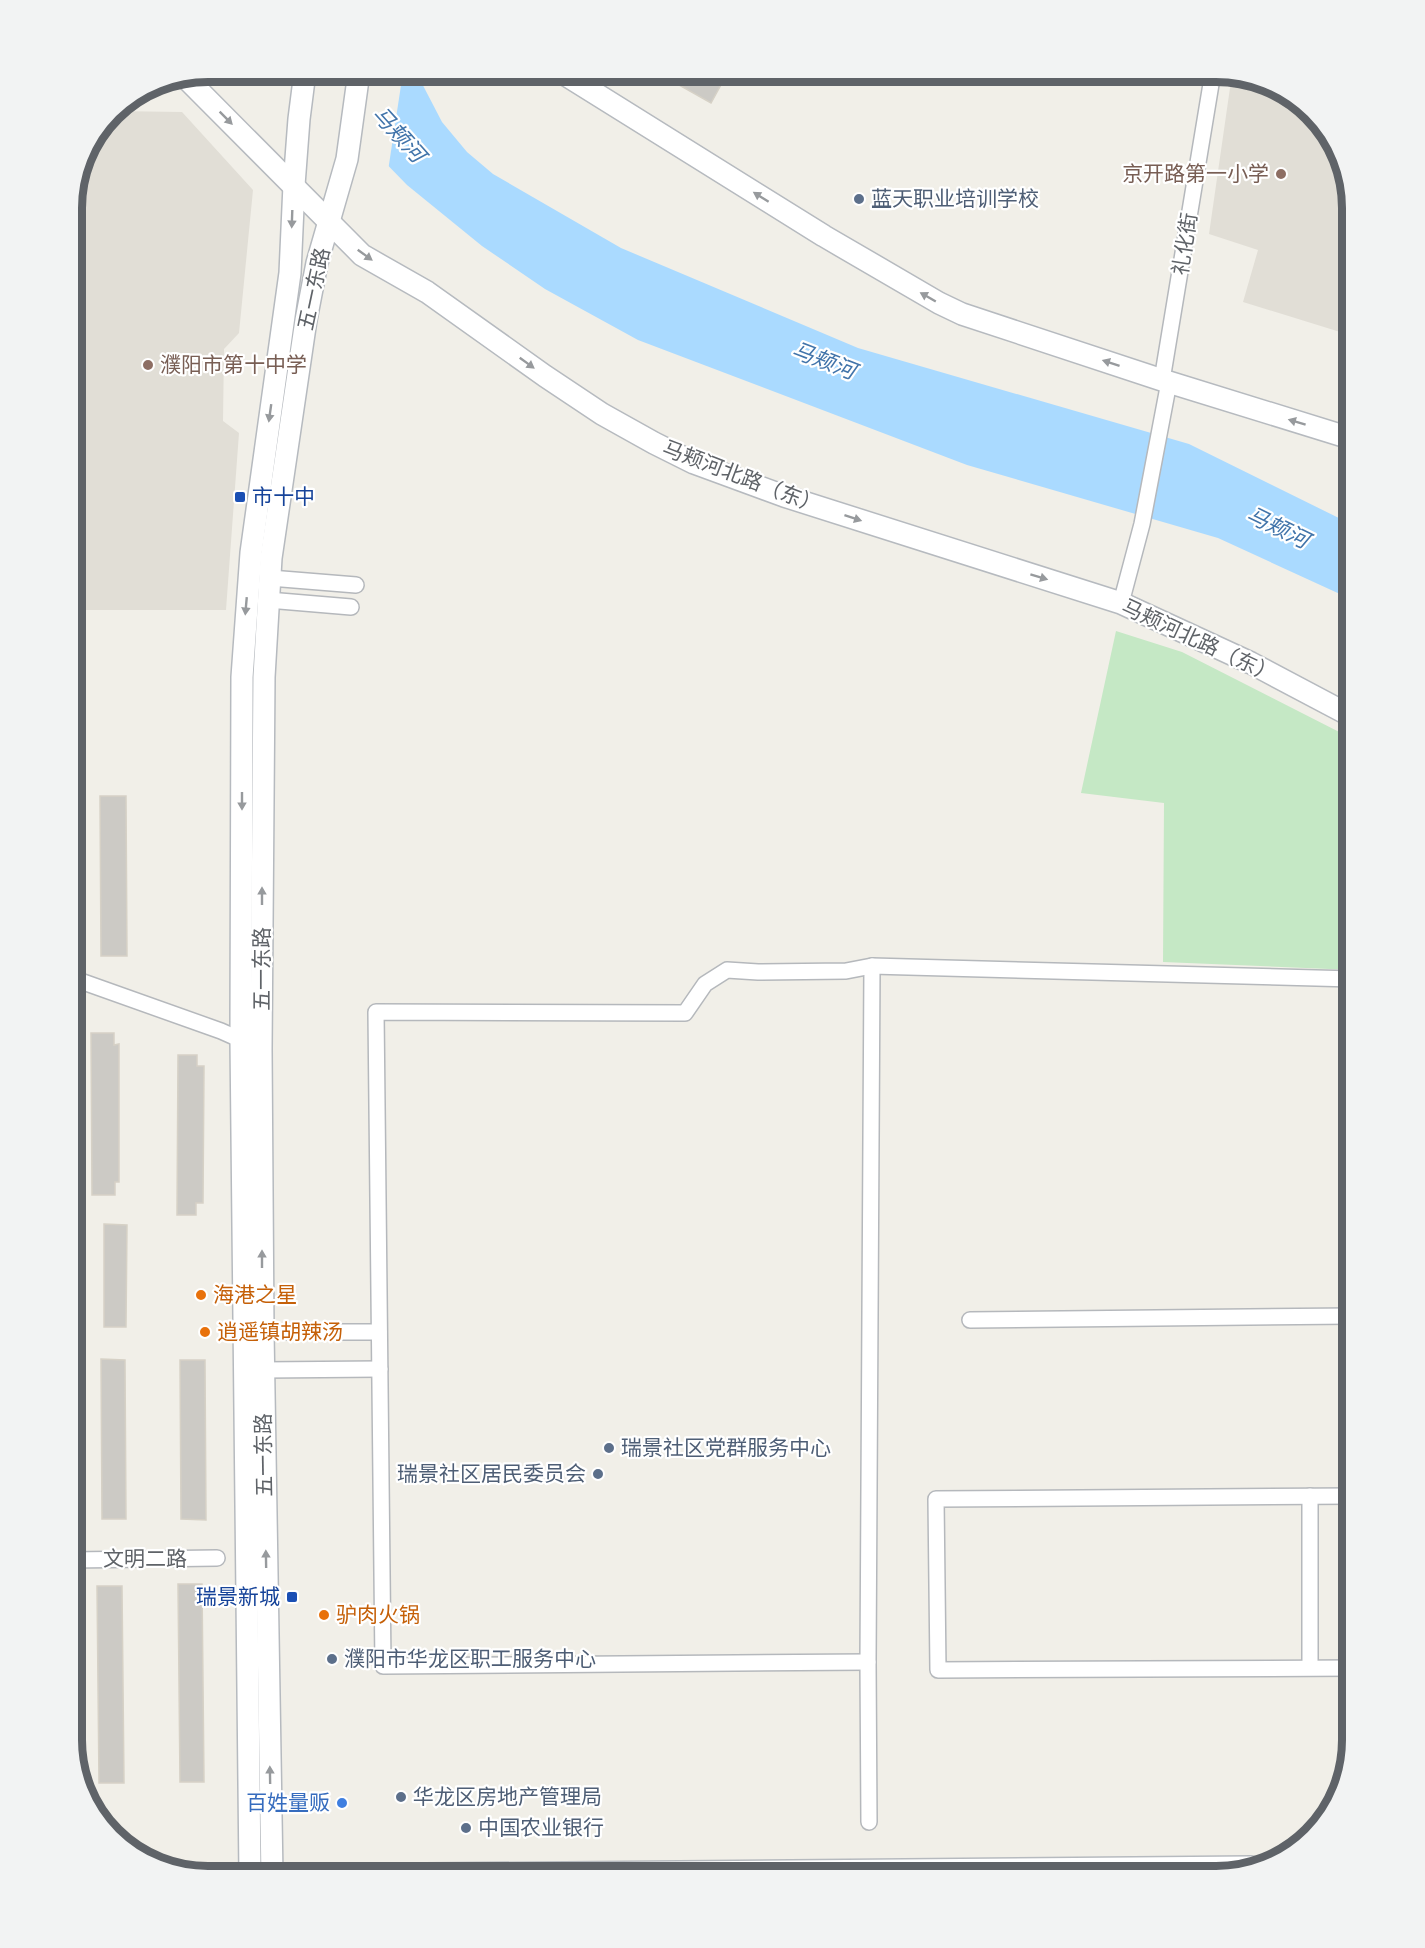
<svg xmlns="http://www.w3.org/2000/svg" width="1425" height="1948" font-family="Cabin,'Noto Sans SC',sans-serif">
<rect width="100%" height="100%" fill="#f1efe8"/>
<g fill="#e1ded6">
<polygon points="1232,74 1285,90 1335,140 1353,209 1353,336 1243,302 1258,250 1209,234"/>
<polygon points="114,111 182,112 253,190 239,333 224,349 223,421 239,433 226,610 72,610 72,199 86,148"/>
</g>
<polygon fill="#c5e8c5" points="1116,631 1182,652 1353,739 1353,970 1163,962 1164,803 1081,793"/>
<polygon fill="#aadaff" points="297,72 416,72 442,122 467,152 493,174 621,248 858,348 1189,444 1353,525 1353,600 1218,538 967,465 638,340 545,289 482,246 407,185"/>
<polygon fill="#f1efe8" points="294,72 403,72 388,171 295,74"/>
<g fill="#cccac5" stroke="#d6d1c6" stroke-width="1.5">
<polygon points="656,72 728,72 711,103"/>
<polygon points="100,796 126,796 127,956 101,956"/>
<polygon points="91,1033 114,1033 114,1045 119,1044 119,1182 115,1182 115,1195 92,1195"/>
<polygon points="178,1055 197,1055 197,1066 204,1066 203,1203 196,1203 196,1215 177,1215"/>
<polygon points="104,1224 127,1225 126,1327 104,1327"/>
<polygon points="101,1359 125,1360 126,1519 102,1519"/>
<polygon points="180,1360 205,1360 206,1520 181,1519"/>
<polygon points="178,1584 202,1584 204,1782 180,1782"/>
<polygon points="97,1586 122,1586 124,1783 99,1783"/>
</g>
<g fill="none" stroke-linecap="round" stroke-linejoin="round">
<g stroke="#b5b8bc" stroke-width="10">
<polyline id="lane" points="1347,1148 1353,1149"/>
</g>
<g stroke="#b5b8bc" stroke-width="18">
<g id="street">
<polyline points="1162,380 1213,72"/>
<polyline points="270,578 356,585"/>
<polyline points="268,600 351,607"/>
<polyline points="1121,603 1142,524 1169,382"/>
<polyline points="72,978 221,1031 248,1043"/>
<polyline points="970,1320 1353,1316"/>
<polyline points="263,1332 379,1332"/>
<polyline points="263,1370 380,1369"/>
<polyline points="1310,1496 1310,1667"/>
<polyline points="72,1560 217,1558"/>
<polyline points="868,1662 383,1666 376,1012 685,1013 705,984 727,970 758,972 846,971 872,966 1353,979"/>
<polyline points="1353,1668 938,1670 936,1499 1353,1496"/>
<polyline points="869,1822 868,1662 872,966"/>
</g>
</g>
<g stroke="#b6babf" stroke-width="24">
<g id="secondary">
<polyline points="561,72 824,236 939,303 962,314 1162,380 1353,439"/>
<polyline points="185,77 362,255 427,292 545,376 602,414 654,443 694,463 784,496 1121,603 1251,663 1353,717"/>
<polyline points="203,1876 1251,1867"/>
<polyline points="250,1876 241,1040 242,677 251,553 290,273 294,185 299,119 305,72"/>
<polyline points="272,1876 263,1332 261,1049 264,677 271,558 306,320 317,263 347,159 359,72"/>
</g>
</g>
<use href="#lane" stroke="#fff" stroke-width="8"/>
<use href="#street" stroke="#fff" stroke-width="15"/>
<use href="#secondary" stroke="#fff" stroke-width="21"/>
</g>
<defs><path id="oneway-solid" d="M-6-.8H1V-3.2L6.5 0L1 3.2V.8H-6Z" transform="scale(1.5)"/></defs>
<g fill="#979a9d">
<use href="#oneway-solid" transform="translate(226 118) rotate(45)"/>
<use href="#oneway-solid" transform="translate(761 197) rotate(-148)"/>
<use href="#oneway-solid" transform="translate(292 219) rotate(92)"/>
<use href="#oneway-solid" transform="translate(365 255) rotate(36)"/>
<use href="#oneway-solid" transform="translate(928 297) rotate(-150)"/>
<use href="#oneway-solid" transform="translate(527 363) rotate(36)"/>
<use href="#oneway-solid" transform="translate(1111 363) rotate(-162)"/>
<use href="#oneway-solid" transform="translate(270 413) rotate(98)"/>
<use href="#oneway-solid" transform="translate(1297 422) rotate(-163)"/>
<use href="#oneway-solid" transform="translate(853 518) rotate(18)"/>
<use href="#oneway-solid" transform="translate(1039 577) rotate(17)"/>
<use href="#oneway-solid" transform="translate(246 606) rotate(95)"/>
<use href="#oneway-solid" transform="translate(242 801) rotate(90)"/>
<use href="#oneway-solid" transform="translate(262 896) rotate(-90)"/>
<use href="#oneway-solid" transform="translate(262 1259) rotate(-90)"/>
<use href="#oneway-solid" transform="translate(266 1559) rotate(-91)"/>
<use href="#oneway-solid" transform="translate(270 1775) rotate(-91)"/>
</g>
<g fill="#8d6e63" stroke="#fff" stroke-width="2">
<circle cx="1281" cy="174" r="6"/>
<circle cx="148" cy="365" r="6"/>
</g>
<g fill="#5c6f8a" stroke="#fff" stroke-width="2">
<circle cx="859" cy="199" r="6"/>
<circle cx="609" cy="1448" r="6"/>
<circle cx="598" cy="1474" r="6"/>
<circle cx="332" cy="1659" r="6"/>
<circle cx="401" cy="1797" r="6"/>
<circle cx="466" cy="1828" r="6"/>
</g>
<g fill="#1a4fb4" stroke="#fff" stroke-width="2">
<rect x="234" y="491" width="12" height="12" rx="3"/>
<rect x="286" y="1591" width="12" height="12" rx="3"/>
</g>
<g fill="#e8710a" stroke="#fff" stroke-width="2">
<circle cx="201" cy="1295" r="6"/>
<circle cx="205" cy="1332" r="6"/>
<circle cx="324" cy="1615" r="6"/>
</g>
<circle fill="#3f7fe0" stroke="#fff" stroke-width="2" cx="342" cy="1803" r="6"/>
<g text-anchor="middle" stroke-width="4.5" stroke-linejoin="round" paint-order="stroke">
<g font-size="21" fill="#785e54" stroke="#fff" text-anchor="end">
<text x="1269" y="181">京开路第一小学</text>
<text x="160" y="372" text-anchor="start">濮阳市第十中学</text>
</g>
<g font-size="21" fill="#4e5e75" stroke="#fff" text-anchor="start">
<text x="871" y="206">蓝天职业培训学校</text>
<text x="621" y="1455">瑞景社区党群服务中心</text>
<text x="586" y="1481" text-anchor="end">瑞景社区居民委员会</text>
<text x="344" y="1666">濮阳市华龙区职工服务中心</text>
<text x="413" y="1804">华龙区房地产管理局</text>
<text x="478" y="1835">中国农业银行</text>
</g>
<g font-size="21" fill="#5f6368" stroke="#fff">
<text transform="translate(1185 244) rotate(-81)" y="7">礼化街</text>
<text transform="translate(314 289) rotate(-78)" y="7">五一东路</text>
<text transform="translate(742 477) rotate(21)" y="7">马颊河北路（东）</text>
<text transform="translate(1199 641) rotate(25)" y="7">马颊河北路（东）</text>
<text transform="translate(262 969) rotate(-90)" y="7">五一东路</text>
<text transform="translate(264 1455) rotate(-91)" y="7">五一东路</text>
<text x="145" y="1566">文明二路</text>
</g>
<g font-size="21" fill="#164399" stroke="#fff" text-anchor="start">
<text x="252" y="504">市十中</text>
<text x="280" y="1604" text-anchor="end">瑞景新城</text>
</g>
<g font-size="21" fill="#c56008" stroke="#fff" text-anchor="start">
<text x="213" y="1302">海港之星</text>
<text x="217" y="1339">逍遥镇胡辣汤</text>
<text x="336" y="1622">驴肉火锅</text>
</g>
<g font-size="21" fill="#366cbe" stroke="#fff" text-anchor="end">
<text x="330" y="1810">百姓量贩</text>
</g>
<g font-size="22" font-style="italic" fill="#4174aa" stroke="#fff">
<text transform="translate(399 134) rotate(48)" y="8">马颊河</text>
<text transform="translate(824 360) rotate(21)" y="8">马颊河</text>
<text transform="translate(1278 527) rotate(26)" y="8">马颊河</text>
</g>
</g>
<path d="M0 0H1425V1948H0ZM208 82H1216A126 126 0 0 1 1342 208V1740A126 126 0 0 1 1216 1866H208A126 126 0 0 1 82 1740V208A126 126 0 0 1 208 82Z" fill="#f2f3f3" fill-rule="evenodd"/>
<path fill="none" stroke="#5f6368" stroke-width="8" d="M208 82H1216A126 126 0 0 1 1342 208V1740A126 126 0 0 1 1216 1866H208A126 126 0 0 1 82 1740V208A126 126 0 0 1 208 82Z"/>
</svg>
